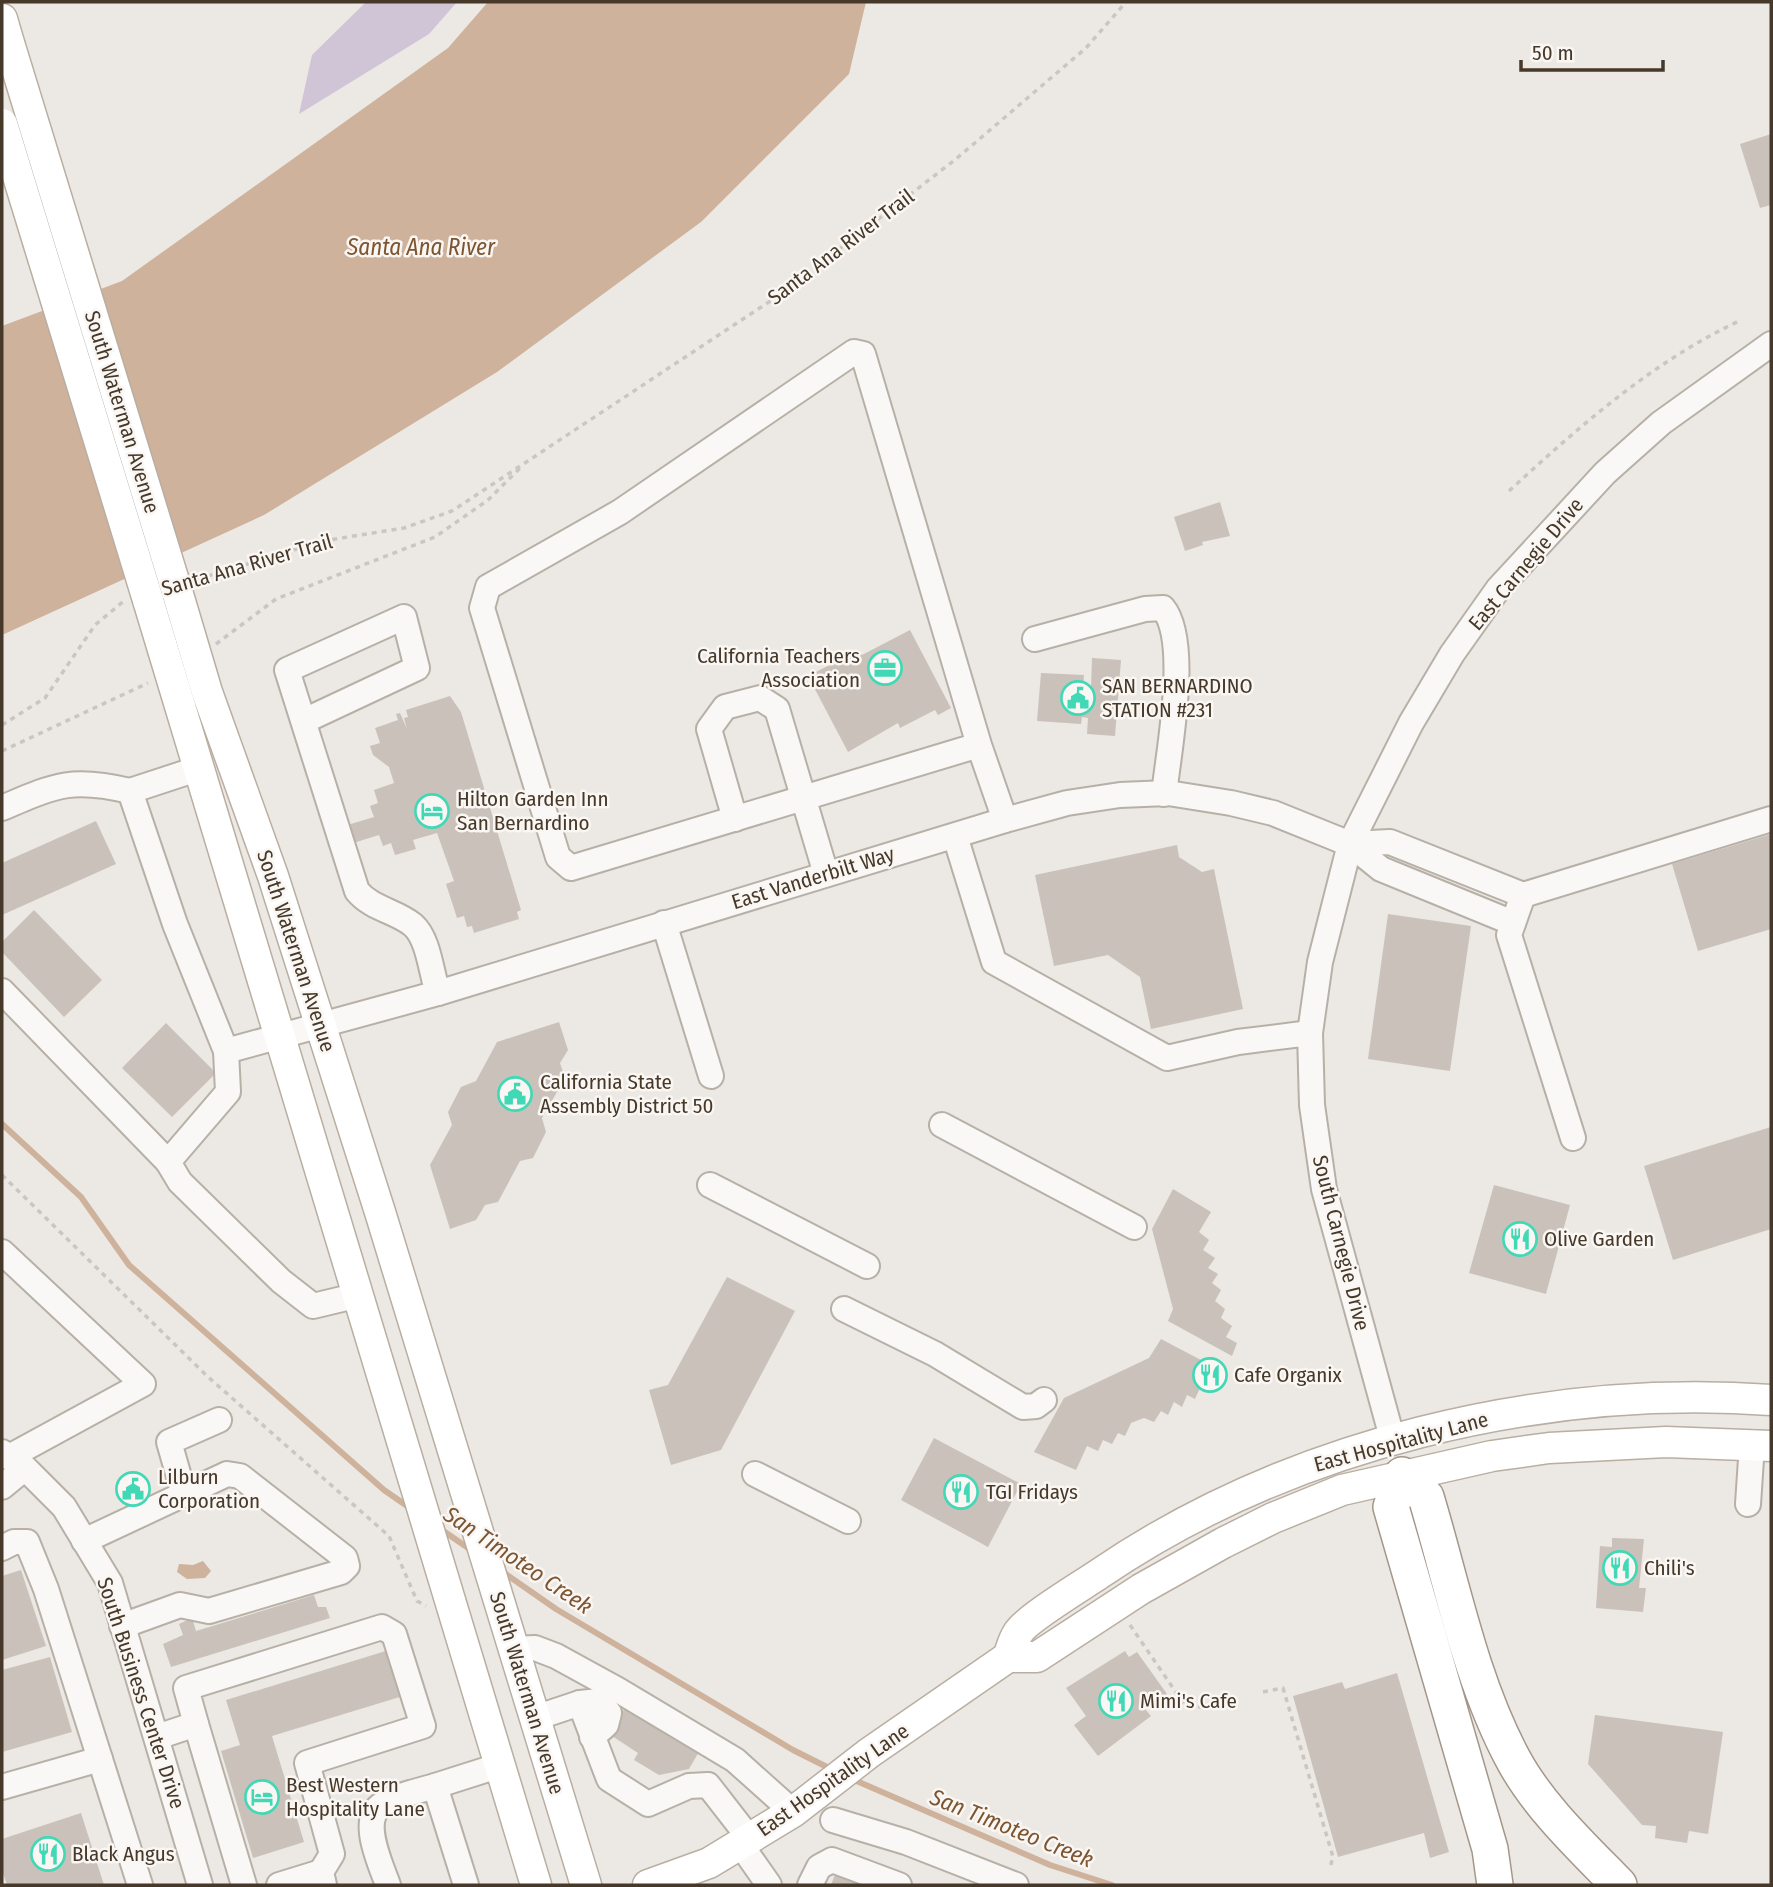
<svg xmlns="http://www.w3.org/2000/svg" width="1773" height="1887" font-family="'Fira Sans Condensed',sans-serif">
<rect width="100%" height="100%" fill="#ece8e3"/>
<polygon fill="#d0c4d7" points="366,2 457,2 429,34 299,114 312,55"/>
<g fill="#ceb29c">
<polygon points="488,2 866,2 849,74 701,222 497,372 264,515 2,635 2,326 122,281 448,48"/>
<polygon points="203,1561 211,1571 205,1578 187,1579 177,1572 179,1564 193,1565"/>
</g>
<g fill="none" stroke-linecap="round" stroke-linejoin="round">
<g stroke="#ceb29c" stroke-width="6">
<polyline points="2,1124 81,1197 129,1265 384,1490 410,1508"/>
<polyline points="439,1528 474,1552"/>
<polyline points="500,1570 556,1609 793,1750 833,1770"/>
<polyline points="852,1779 1050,1865 1112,1885"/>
</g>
</g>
<g fill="#cac2ba">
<polygon points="1771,134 1771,205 1760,208 1740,144"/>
<polygon points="1220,502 1230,536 1202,542 1203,545 1185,551 1174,517"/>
<polygon points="910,630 951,708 938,715 935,710 900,728 898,723 848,752 808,676 859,650 862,655"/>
<polygon points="1092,658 1121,660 1115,736 1087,734 1088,718 1082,717 1081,724 1037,721 1041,673 1084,675 1083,688 1091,688"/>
<polygon points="450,696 461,712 521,910 517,912 519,919 474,933 472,926 467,927 464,916 457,918 446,884 454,881 437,833 413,840 416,849 395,855 391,843 383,846 379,835 350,844 344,826 374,817 370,806 378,803 374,790 394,783 389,767 373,755 370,746 380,743 375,728 398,720 396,714 400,713 407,729 404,718 408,717 406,710"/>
<polygon points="96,821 116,864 2,915 2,863"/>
<polygon points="1771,834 1771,929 1698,951 1672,864"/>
<polygon points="1177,845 1179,857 1202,872 1214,869 1243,1009 1151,1029 1140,977 1108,955 1054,966 1035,875"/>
<polygon points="34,910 102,980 64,1017 2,952 2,942"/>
<polygon points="1388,914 1471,926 1450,1071 1368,1059"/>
<polygon points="559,1022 568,1050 560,1063 565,1078 542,1118 546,1132 533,1158 520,1161 498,1202 485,1205 476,1220 450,1229 430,1165 452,1125 448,1112 461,1087 476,1081 497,1042"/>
<polygon points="166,1023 216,1073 172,1117 122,1068"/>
<polygon points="1771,1127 1771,1229 1673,1260 1644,1166"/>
<polygon points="1494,1185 1570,1205 1546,1294 1469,1273"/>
<polygon points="1173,1189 1211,1212 1199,1232 1209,1240 1203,1250 1215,1258 1208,1268 1218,1274 1212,1283 1221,1290 1215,1301 1225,1309 1221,1318 1232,1326 1226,1337 1237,1343 1232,1356 1168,1321 1173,1309 1152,1229"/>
<polygon points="727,1277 795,1311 721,1450 671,1465 649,1390 668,1385"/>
<polygon points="1161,1339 1220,1370 1208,1392 1200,1388 1195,1399 1187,1395 1182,1407 1174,1402 1168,1415 1161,1411 1154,1422 1144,1418 1131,1423 1125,1436 1118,1433 1112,1444 1103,1440 1098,1451 1087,1446 1076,1470 1034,1452 1064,1398 1149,1358"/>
<polygon points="934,1438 1021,1484 988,1547 901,1500"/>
<polygon points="1612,1538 1644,1539 1639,1588 1646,1588 1643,1612 1596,1608 1600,1546 1612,1547"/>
<polygon points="21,1570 46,1646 2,1660 2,1576"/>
<polygon points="314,1595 318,1607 326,1607 330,1618 171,1667 163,1644 183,1635 179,1624 192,1618 196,1631"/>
<polygon points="389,1650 403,1696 272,1736 304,1842 253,1858 221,1751 240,1745 226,1700"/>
<polygon points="1125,1651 1129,1657 1137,1652 1167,1694 1145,1709 1151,1716 1098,1756 1074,1725 1086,1716 1066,1688"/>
<polygon points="50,1657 72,1732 2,1752 2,1670"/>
<polygon points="1397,1673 1449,1852 1430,1858 1424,1833 1338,1857 1293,1696 1342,1682 1345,1689"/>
<polygon points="626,1706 700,1750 689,1769 659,1775 634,1760 638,1753 609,1734"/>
<polygon points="1595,1715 1723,1732 1708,1834 1689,1831 1687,1843 1655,1838 1656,1826 1642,1825 1588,1764"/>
<polygon points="81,1813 104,1885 7,1885 2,1870 2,1839"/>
<polygon points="837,1869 877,1885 831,1885"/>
</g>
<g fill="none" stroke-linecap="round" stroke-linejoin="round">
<g stroke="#b7b0a7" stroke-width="28">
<g id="minor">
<path d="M1035,639L1145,609L1163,608C1190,641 1169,749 1164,794"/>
<path d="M304,721L417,668L404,617L287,670L357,891C372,909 396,911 413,925C429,939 431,973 438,993"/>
<polyline points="979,745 571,868 558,857 482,608 488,587 620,512 854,352 863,354 979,745 1005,820"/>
<polyline points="130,791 197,769"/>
<path d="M2,808C56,785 71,777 130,791L175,924L226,1051L228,1092L168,1162L2,991"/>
<polyline points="735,819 709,729 725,707 760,698 777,709 826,874"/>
<polyline points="955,836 994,962 1167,1058 1238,1042 1310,1033"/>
<polyline points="1350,844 1390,842 1523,895"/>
<polyline points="664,923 711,1076"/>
<polyline points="226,1051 438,993 1005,820 1067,803 1120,795 1168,793 1231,803 1273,813 1350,844 1381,869 1513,923"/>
<polyline points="942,1125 1134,1227"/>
<polyline points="1573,1138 1509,935 1523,895 1771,819"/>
<polyline points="168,1162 180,1182 281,1281 313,1306 359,1295"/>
<polyline points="710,1185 867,1266"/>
<polyline points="2,1252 143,1384 9,1457"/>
<polyline points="844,1309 935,1354 1023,1407 1036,1406 1044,1400"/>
<polyline points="1393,1441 1324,1189 1312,1105 1310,1033 1320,962 1350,844 1411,723 1452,654 1498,589 1605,473 1661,423 1771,344"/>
<polyline points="2,1452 28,1471 64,1507 110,1583 200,1885"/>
<polyline points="755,1474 848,1521"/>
<polyline points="2,1487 25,1468"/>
<polyline points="184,1494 169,1442 219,1420"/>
<polyline points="1748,1504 1752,1444"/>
<polyline points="84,1541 227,1474 240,1476 345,1558 347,1566 341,1572 209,1611 180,1605 122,1626"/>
<polyline points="2,1548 14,1542 27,1542 46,1589 140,1885"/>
<polyline points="513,1649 535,1648 556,1656 618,1690 735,1760 793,1812"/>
<polyline points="580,1703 599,1701 609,1713 606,1725 592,1737"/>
<polyline points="535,1718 580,1703 609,1779 648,1804 689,1786 708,1785 750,1839"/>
<polyline points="196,1724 244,1885"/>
<polyline points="157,1737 196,1724 186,1688 382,1627 394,1634 423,1726 307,1763 332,1854 321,1872 324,1885"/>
<polyline points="2,1787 100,1759"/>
<polyline points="833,1820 906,1842 1016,1885"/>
<polyline points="741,1845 769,1885"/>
<polyline points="279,1885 321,1872"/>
<path d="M388,1885C381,1865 358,1818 383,1804C397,1795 419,1791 435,1786"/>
<polyline points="466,1885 435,1786 501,1765"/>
<polyline points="810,1885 819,1867 832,1860 899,1885"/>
</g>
</g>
<g stroke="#b9aea1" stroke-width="33">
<g id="major">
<polyline points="2,19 9,43"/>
<polyline points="177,591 207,692 273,876 380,1212 586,1885"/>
<polyline points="148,600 536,1885"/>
<path d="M1008,1657C1011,1650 1013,1640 1018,1633C1026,1619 1083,1585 1099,1574C1290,1444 1541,1384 1771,1400"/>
<polyline points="648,1885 709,1863 793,1812 869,1753 1008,1657 1037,1657 1141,1589 1223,1543 1273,1518 1342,1490 1492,1456 1549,1448 1666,1442 1771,1446"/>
</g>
</g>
<g stroke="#a49789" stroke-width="38">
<path id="highway" d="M1495,1885L1490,1849L1391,1507L1402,1475L1426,1497C1452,1583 1470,1679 1513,1759C1538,1806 1583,1848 1619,1885"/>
</g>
<g stroke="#cbc6c1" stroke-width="3.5" stroke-dasharray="5 5" stroke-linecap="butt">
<path d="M1509,491C1581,425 1652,362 1741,320"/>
<polyline points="198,579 323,541 404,528 452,511 784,292 956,159 1086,48 1126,2"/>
<polyline points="216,644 276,599 435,537 488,500 523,465"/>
<polyline points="2,725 45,698 95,625 124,601"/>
<polyline points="2,751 148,683"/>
<polyline points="2,1175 207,1376 389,1536 417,1601 426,1606"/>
<polyline points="1130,1625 1184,1704 1206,1708"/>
<polyline points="1263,1692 1283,1688 1333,1857 1330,1868"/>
</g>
<use href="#minor" stroke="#faf8f6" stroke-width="24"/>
<use href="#major" stroke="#fff" stroke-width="30"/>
<use href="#highway" stroke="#fff" stroke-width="35"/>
<g stroke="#b9aea1" stroke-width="33" stroke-linecap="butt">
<g id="major-bridge">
<polyline points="9,43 177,591"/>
<polyline points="2,124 148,600"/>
</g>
</g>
<use href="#major-bridge" stroke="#fff" stroke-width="30"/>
</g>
<defs>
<g id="office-ring" transform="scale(1.75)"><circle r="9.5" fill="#f9f6f3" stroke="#41d8b5" stroke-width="1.5"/><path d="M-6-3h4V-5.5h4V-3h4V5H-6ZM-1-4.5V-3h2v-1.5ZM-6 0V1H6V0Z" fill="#41d8b5"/></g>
<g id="civic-ring" transform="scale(1.75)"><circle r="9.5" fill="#f9f6f3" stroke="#41d8b5" stroke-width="1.5"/><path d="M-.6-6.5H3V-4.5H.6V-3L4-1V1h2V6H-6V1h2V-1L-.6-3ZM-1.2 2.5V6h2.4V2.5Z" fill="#41d8b5"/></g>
<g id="hotel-ring" transform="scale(1.75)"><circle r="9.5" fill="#f9f6f3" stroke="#41d8b5" stroke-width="1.5"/><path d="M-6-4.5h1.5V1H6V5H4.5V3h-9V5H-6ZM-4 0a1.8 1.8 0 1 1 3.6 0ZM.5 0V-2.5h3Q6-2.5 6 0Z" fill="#41d8b5"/></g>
<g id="restaurant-ring" transform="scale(1.75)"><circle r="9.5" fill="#f9f6f3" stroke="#41d8b5" stroke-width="1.5"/><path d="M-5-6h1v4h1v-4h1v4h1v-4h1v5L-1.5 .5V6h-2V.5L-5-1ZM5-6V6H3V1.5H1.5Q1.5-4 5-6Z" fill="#41d8b5"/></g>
</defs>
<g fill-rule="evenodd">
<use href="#office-ring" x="885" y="668"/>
<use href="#civic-ring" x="1078" y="698"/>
<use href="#hotel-ring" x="432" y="811"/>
<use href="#civic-ring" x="515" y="1094"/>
<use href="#restaurant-ring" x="1520" y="1239"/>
<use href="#restaurant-ring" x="1210" y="1375"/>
<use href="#civic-ring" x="133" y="1489"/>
<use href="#restaurant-ring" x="961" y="1492"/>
<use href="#restaurant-ring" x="1620" y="1568"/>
<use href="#restaurant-ring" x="1116" y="1701"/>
<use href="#hotel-ring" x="262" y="1797"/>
<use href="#restaurant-ring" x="48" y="1854"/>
</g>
<g text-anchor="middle" stroke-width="5" stroke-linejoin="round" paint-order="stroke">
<g font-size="21" fill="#463929" stroke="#f9f6f3">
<text transform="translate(841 247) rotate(-37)" y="7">Santa Ana River Trail</text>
<text transform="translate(122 412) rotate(73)" y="7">South Waterman Avenue</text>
<text transform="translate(1526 564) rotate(-50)" y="7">East Carnegie Drive</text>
<text transform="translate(247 565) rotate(-16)" y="7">Santa Ana River Trail</text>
<text transform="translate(813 878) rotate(-17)" y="7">East Vanderbilt Way</text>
<text transform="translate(296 951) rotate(72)" y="7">South Waterman Avenue</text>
<text transform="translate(1341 1243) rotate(76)" y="7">South Carnegie Drive</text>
<text transform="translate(1401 1442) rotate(-15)" y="7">East Hospitality Lane</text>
<text transform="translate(141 1693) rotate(72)" y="7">South Business Center Drive</text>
<text transform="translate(527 1693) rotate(73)" y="7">South Waterman Avenue</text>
<text transform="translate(833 1780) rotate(-35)" y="7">East Hospitality Lane</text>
</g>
<g font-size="21" fill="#463929" stroke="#f9f6f3" text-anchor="start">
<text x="860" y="663" text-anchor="end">California Teachers<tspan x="860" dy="24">Association</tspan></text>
<text x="1102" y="693">SAN BERNARDINO<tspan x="1102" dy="24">STATION #231</tspan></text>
<text x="457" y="806">Hilton Garden Inn<tspan x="457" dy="24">San Bernardino</tspan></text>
<text x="540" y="1089">California State<tspan x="540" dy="24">Assembly District 50</tspan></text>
<text x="1544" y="1246">Olive Garden</text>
<text x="1234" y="1382">Cafe Organix</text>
<text x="158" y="1484">Lilburn<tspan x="158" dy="24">Corporation</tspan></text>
<text x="986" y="1499">TGI Fridays</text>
<text x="1644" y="1575">Chili's</text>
<text x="1140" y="1708">Mimi's Cafe</text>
<text x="286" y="1792">Best Western<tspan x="286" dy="24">Hospitality Lane</tspan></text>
<text x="72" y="1861">Black Angus</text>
</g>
<g font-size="23" font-style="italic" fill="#7d5530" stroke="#f9f6f3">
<text x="421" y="255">Santa Ana River</text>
<text transform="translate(518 1560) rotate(34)" y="8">San Timoteo Creek</text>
<text transform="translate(1012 1828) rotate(22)" y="8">San Timoteo Creek</text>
</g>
</g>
<rect width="1773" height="1887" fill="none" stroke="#463929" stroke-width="7"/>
<path d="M1521 60v10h142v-10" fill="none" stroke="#463929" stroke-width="3.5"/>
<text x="1532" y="60" font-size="21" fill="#463929" stroke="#f9f6f3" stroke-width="5" paint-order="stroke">50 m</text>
</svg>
